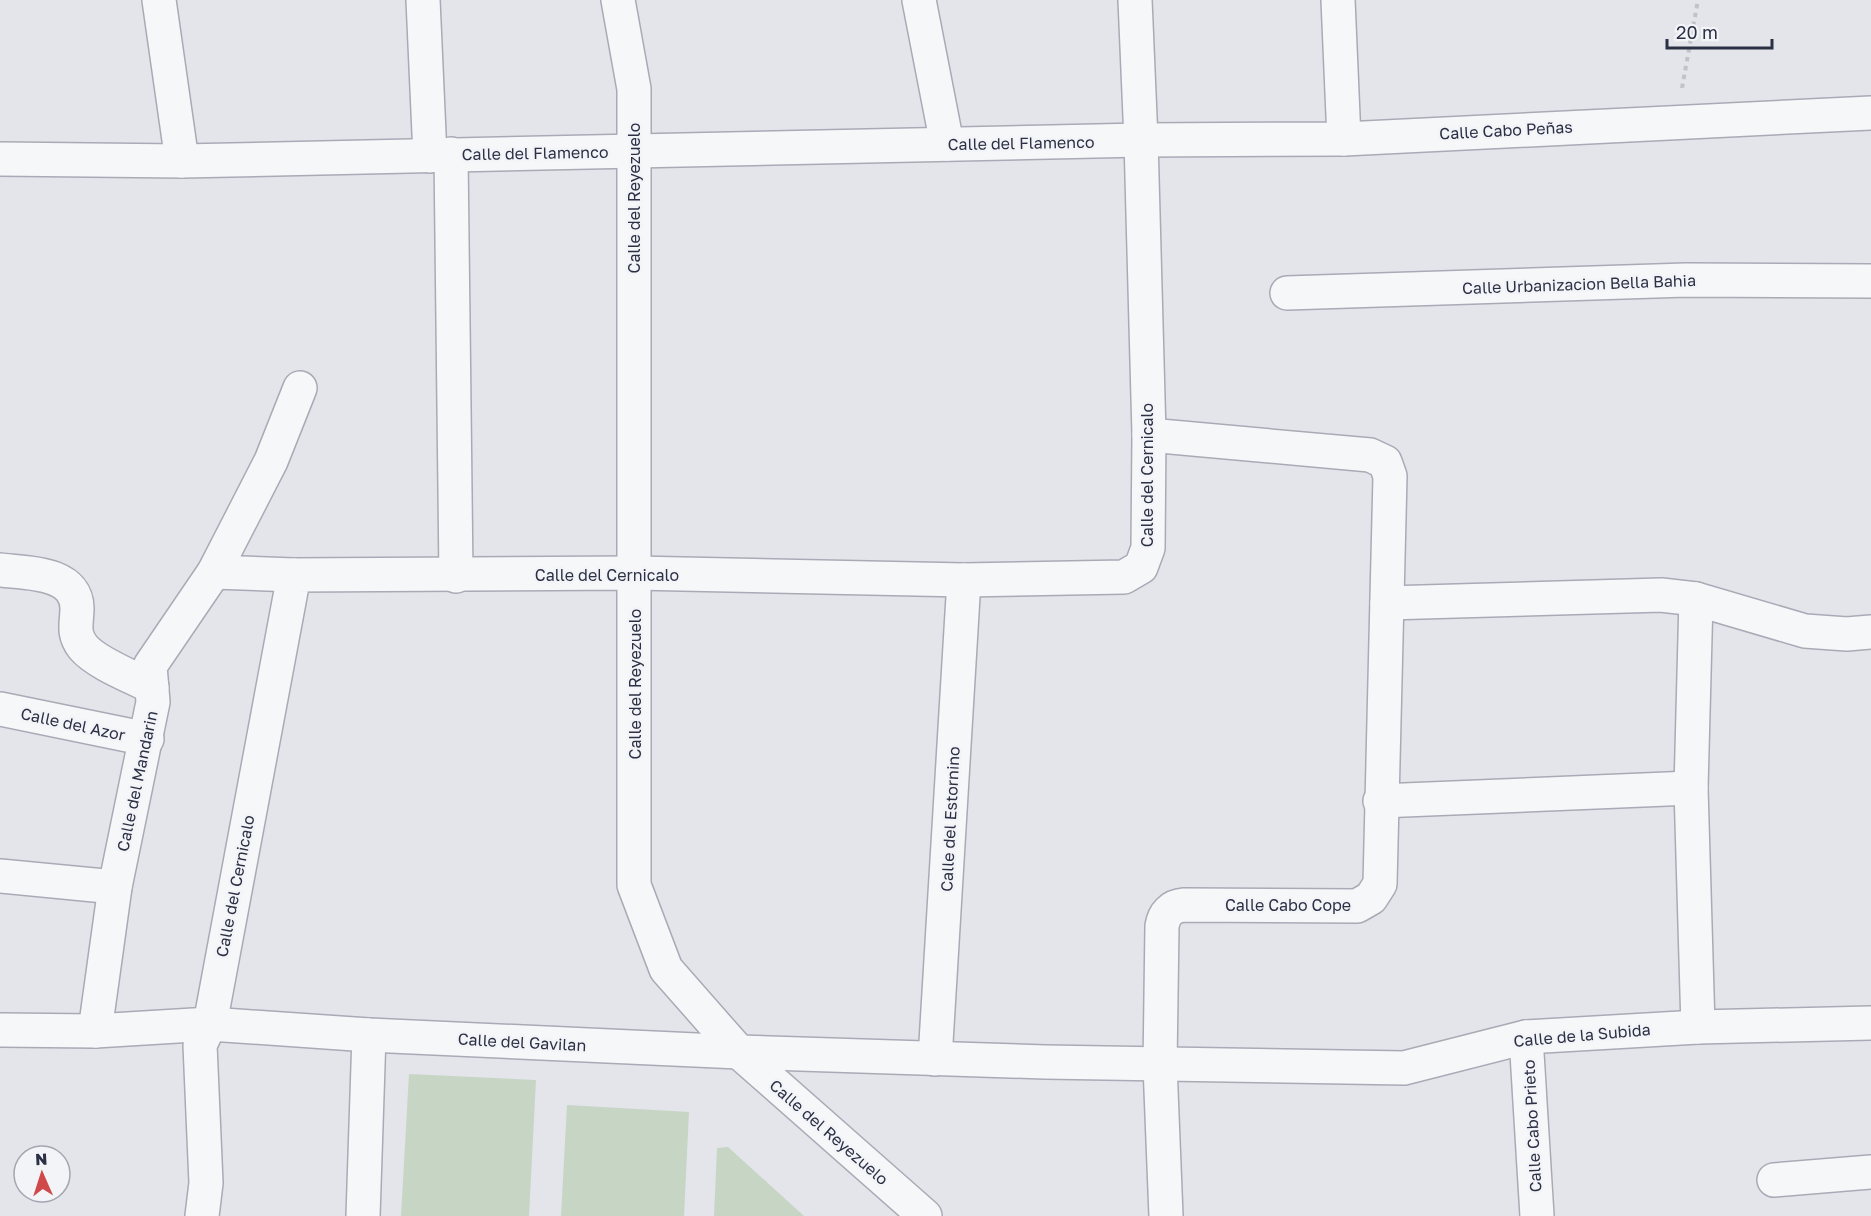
<svg xmlns="http://www.w3.org/2000/svg" width="1871" height="1216" font-family="'Golos Text',sans-serif">
<rect width="100%" height="100%" fill="#e3e5eb"/>
<g fill="#c6d5c4">
<polygon points="409,1074 536,1080 529,1216 401,1216"/>
<polygon points="567,1105 689,1112 684,1216 561,1216"/>
<polygon points="728,1147 804,1216 714,1216 717,1148"/>
</g>
<g fill="none" stroke-linecap="round" stroke-linejoin="round">
<g stroke="#a8abb6" stroke-width="36">
<g id="street">
<polyline points="159,0 182,161"/>
<polyline points="423,0 430,156"/>
<polyline points="618,0 634,89 634,885 666,969 739,1052 925,1216"/>
<polyline points="919,0 947,144"/>
<polyline points="1338,0 1344,139"/>
<polyline points="451,154 456,576"/>
<polyline points="0,159 182,161 1141,140 1344,139 1871,113"/>
<polyline points="1287,293 1686,280 1871,281"/>
<path d="M1149,435L1370,455L1385,462L1390,476L1380,884L1371,898L1357,906L1184,905C1171,906 1164,914 1162,926L1160,1065L1166,1216"/>
<path d="M0,570C25,573 76,571 77,608C77,623 72,633 83,647C96,663 133,677 152,687"/>
<polyline points="214,572 294,575"/>
<polyline points="1696,599 1691,788 1698,1027"/>
<polyline points="1387,603 1661,595 1696,599 1805,631 1847,634 1871,632"/>
<polyline points="0,709 147,739"/>
<polyline points="1380,801 1691,788"/>
<polyline points="0,876 115,887"/>
<polyline points="0,1030 95,1031 210,1024 369,1035 739,1052 1045,1062 1404,1068 1526,1037 1698,1027 1871,1023"/>
<polyline points="95,1031 115,887 153,702 150,666 214,572 271,461 300,388"/>
<polyline points="1526,1037 1537,1216"/>
<polyline points="935,1059 964,580"/>
<polyline points="1774,1180 1871,1172"/>
<polyline points="202,1216 206,1183 200,1045 210,1024 294,575 635,573 964,580 1124,577 1141,567 1148,548 1149,435 1141,140 1135,0"/>
<polyline points="363,1216 369,1035"/>
</g>
</g>
<polyline stroke="#c1c3ca" stroke-width="4" stroke-dasharray="4.5 4.5" stroke-linecap="butt" points="1682,88 1698,0"/>
<use href="#street" stroke="#f6f7f9" stroke-width="33"/>
</g>
<g text-anchor="middle" stroke-width="5" stroke-linejoin="round" paint-order="stroke">
<g font-size="16" fill="#2b3044" stroke="#f3f4f8">
<text transform="translate(1506 130) rotate(-3)" y="6">Calle Cabo Peñas</text>
<text transform="translate(1021 143) rotate(-1)" y="6">Calle del Flamenco</text>
<text transform="translate(535 153) rotate(-1)" y="6">Calle del Flamenco</text>
<text transform="translate(634 198) rotate(-90)" y="6">Calle del Reyezuelo</text>
<text transform="translate(1579 284) rotate(-2)" y="6">Calle Urbanizacion Bella Bahia</text>
<text transform="translate(1147 475) rotate(-90)" y="6">Calle del Cernicalo</text>
<text x="607" y="581">Calle del Cernicalo</text>
<text transform="translate(635 684) rotate(-90)" y="6">Calle del Reyezuelo</text>
<text transform="translate(73 724) rotate(12)" y="6">Calle del Azor</text>
<text transform="translate(137 781) rotate(-78)" y="6">Calle del Mandarin</text>
<text transform="translate(950 819) rotate(-87)" y="6">Calle del Estornino</text>
<text transform="translate(235 886) rotate(-79)" y="6">Calle del Cernicalo</text>
<text x="1288" y="911">Calle Cabo Cope</text>
<text transform="translate(1582 1035) rotate(-5)" y="6">Calle de la Subida</text>
<text transform="translate(522 1042) rotate(3)" y="6">Calle del Gavilan</text>
<text transform="translate(1532 1126) rotate(-93)" y="6">Calle Cabo Prieto</text>
<text transform="translate(829 1132) rotate(41)" y="6">Calle del Reyezuelo</text>
</g>
</g>
<g transform="translate(42 1174) rotate(357)"><circle r="28" fill="#f3f4f8" stroke="#a3a6b0" stroke-width="1.5"/>
<path d="M0-4.5L10 22L0 15L-10 22Z" fill="#cf494a"/>
<text y="-9" font-size="16" font-weight="bold" text-anchor="middle" fill="#2b3044">N</text>
</g>
<path d="M1667 39v9h105v-9" fill="none" stroke="#2b3044" stroke-width="3"/>
<text x="1676" y="39" font-size="18" fill="#2b3044" stroke="#f3f4f8" stroke-width="4.5" paint-order="stroke">20 m</text>
</svg>
